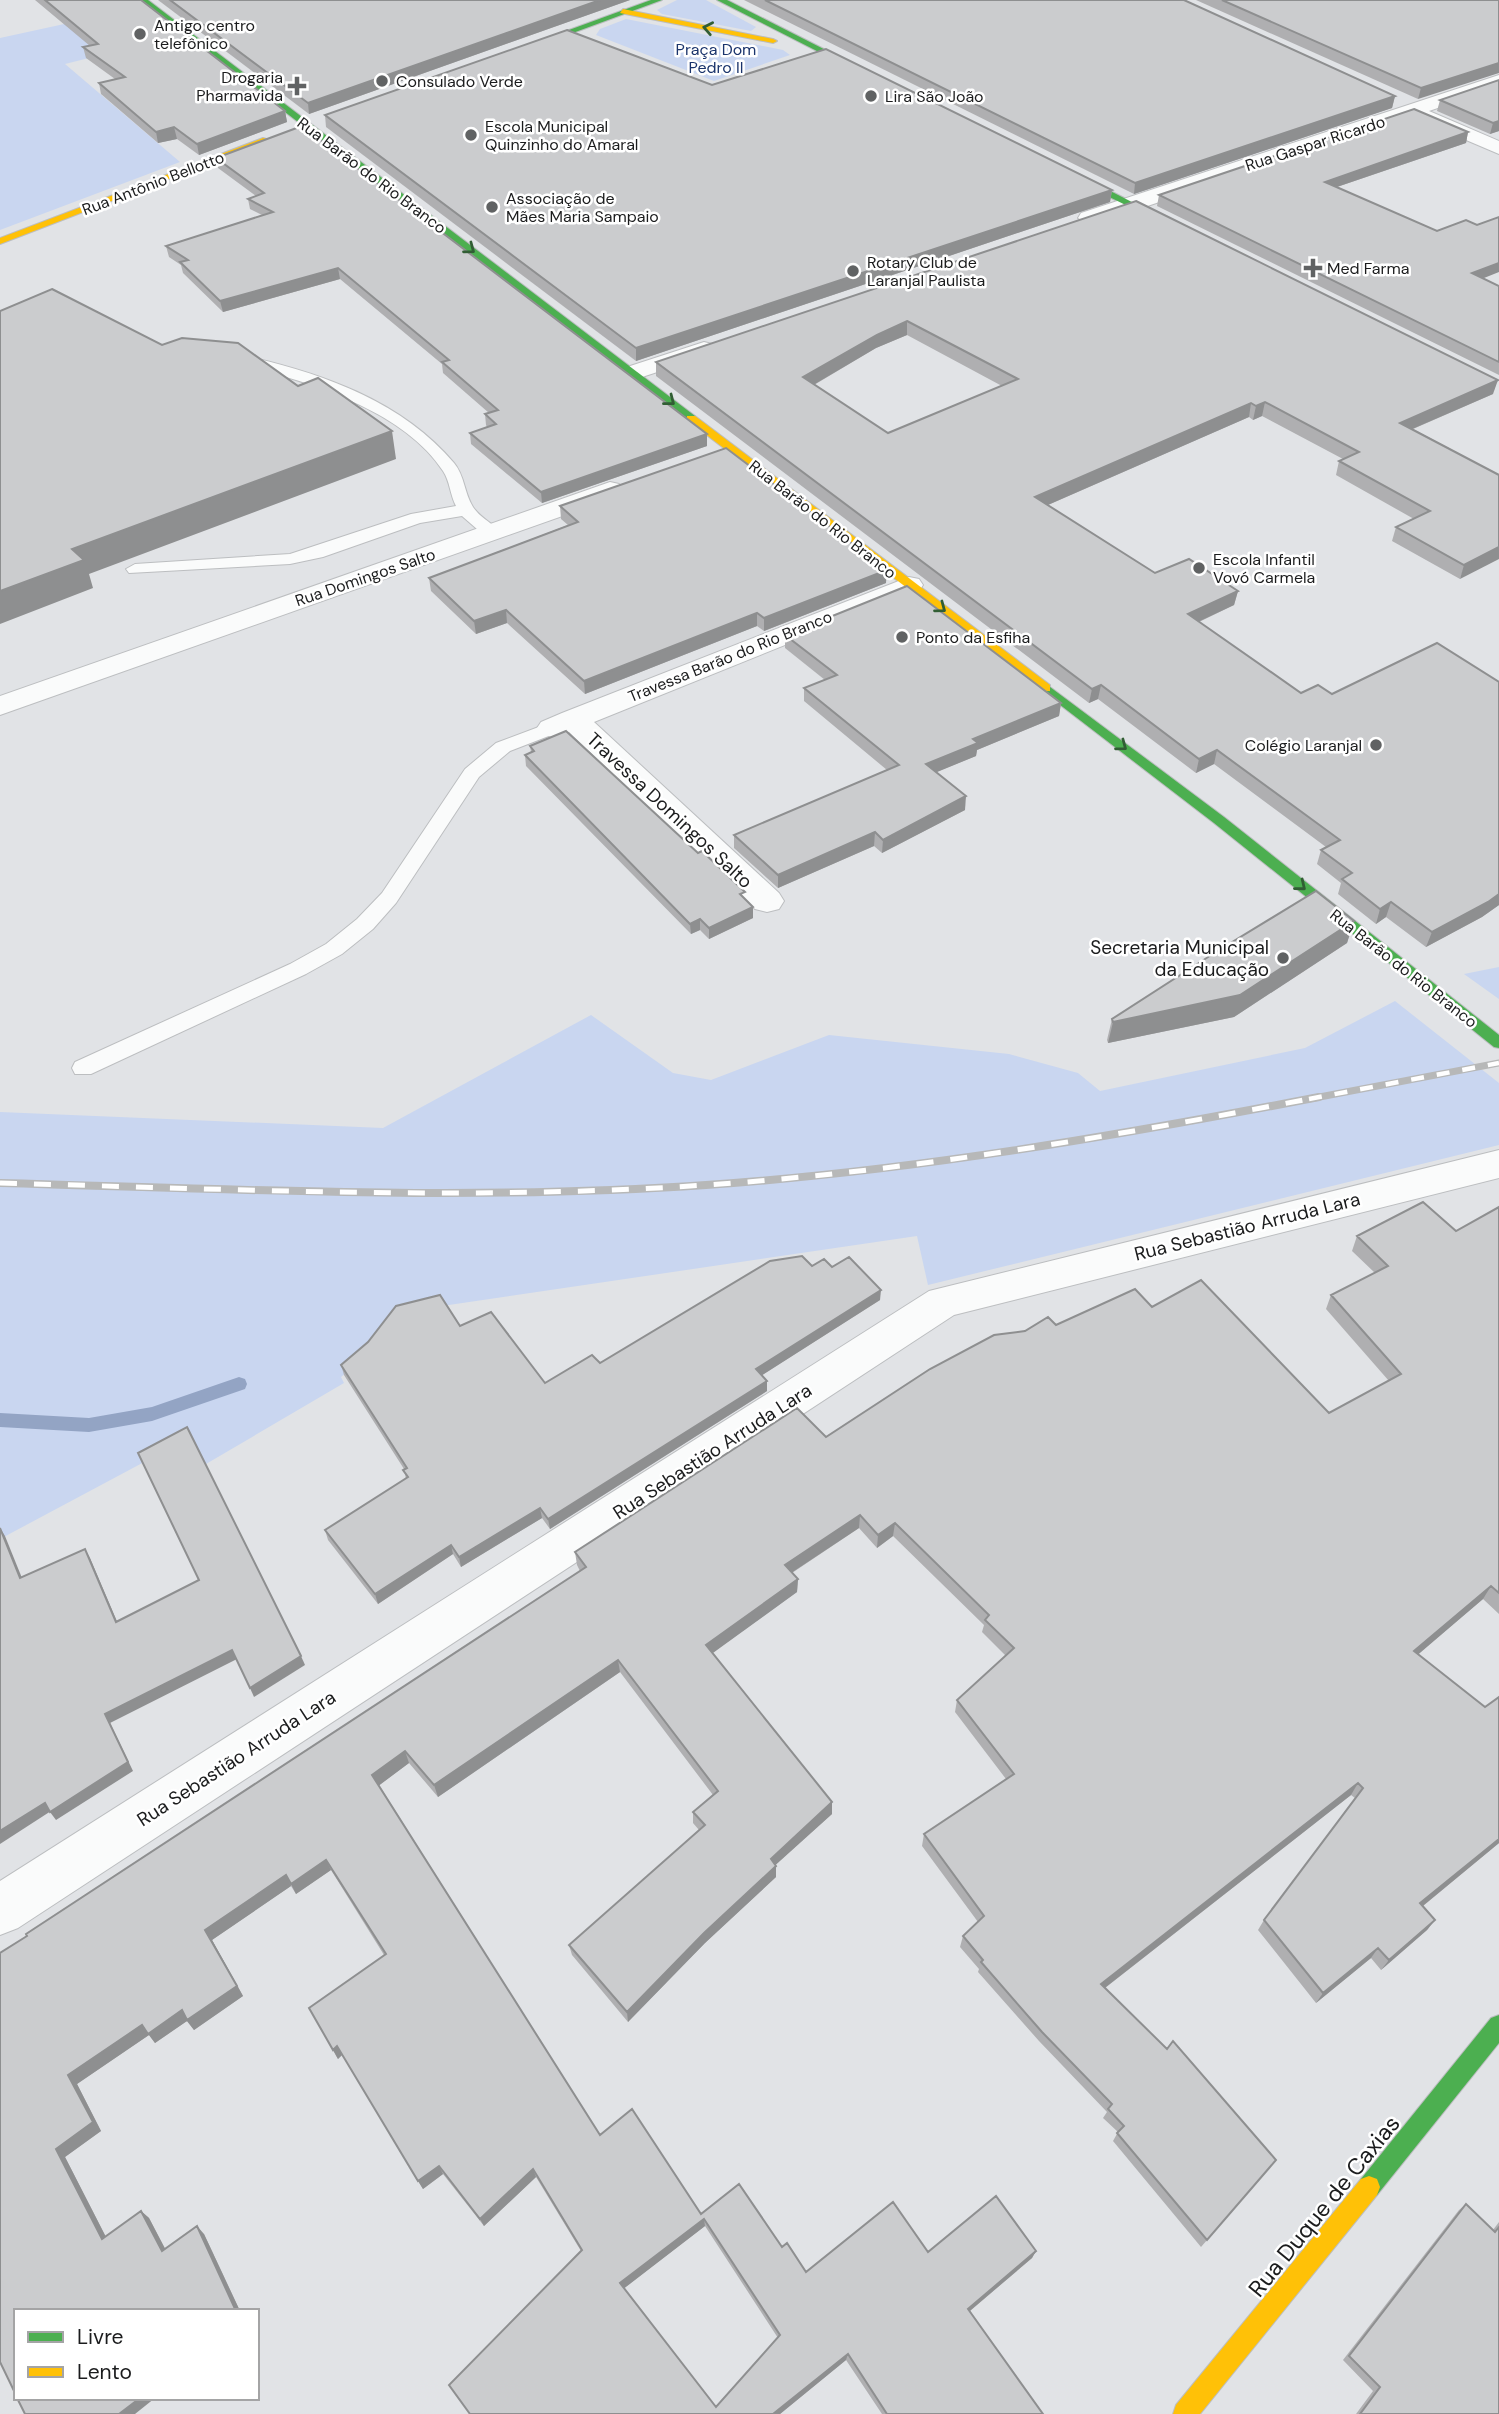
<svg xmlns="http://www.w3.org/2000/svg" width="1499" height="2414" font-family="'DM Sans',sans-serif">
<rect width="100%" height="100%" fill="#e1e3e6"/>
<g fill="#c9d6f0">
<polygon points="677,0 706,0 756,27 751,31 662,14 657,10"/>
<polygon points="626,19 783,50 790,55 714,81 596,35 600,29"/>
<polygon points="78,21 105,54 65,64 180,162 0,230 0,38"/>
<polygon points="1499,967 1499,999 1464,974"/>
<polygon points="1395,1001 1499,1083 1499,1145 928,1285 917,1236 442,1306 371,1352 341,1377 344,1383 206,1464 191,1437 0,1539 0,1112 383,1128 591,1015 673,1073 711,1080 829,1035 1009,1054 1078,1073 1100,1091 1305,1048"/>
</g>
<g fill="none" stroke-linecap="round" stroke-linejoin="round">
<polygon fill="#93a4c4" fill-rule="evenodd" points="239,1377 245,1379 247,1384 245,1389 152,1421 89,1432 0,1427 0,1413 89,1418 152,1407"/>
<g stroke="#bcbec0" stroke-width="2">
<g id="lane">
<path d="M241,355C319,372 401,400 454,463C465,476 464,493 473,507C479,516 489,522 497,528L500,532L497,536H485L462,516L420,523L323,557L290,564L129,573L126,569L135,564L290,554L411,514L456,506C450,495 450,481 443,471C403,409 303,380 236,363V357Z"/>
<polygon points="552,722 562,728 559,732 510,751 479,777 396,903 373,929 342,954 306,974 91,1074 75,1074 72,1068 75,1062 290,964 326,944 357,919 382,893 465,769 496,743"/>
</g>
</g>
<g stroke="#bcbec0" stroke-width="2">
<g id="street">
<polygon points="1499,75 1499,87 1429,111 1499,141 1499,154 1412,117 1097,223 1089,224 1078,218 1081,213"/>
<polygon points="704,342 712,344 716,349 712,354 633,380 624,378 621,373 624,368"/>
<polygon points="610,482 619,484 623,490 619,496 0,715 0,696"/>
<polygon points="909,577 919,579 923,585 919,591 594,722 779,893 784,901 779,909 767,912 755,909 569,732 552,737 541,734 537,728 541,722 562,713"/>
<polygon points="1499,1150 1499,1178 954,1315 18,1928 0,1935 0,1881 929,1291"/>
</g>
</g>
<g stroke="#bcbec0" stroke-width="2">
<g id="fast">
<polygon points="139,0 148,0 695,416 695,420 687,420"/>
<polygon points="651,0 662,0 524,51 517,49"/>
<polygon points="717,0 727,0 873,74 866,76"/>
<polygon points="1061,169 1067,169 1181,227 1174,229 1061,173"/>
<polygon points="1046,684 1224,817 1499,1035 1499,1048 1494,1047 1214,823 1042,691 1040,688"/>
<polygon points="1499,2015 1499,2043 1377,2195 1369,2198 1361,2195 1358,2187 1361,2179 1491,2018"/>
</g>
</g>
<g stroke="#bcbec0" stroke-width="2">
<g id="slow">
<polygon points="623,9 773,39 777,41 773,43 620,13"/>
<polygon points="263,138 270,140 0,244 0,238"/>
<polygon points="687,416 695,416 1050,685 1050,691 1042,691 687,420"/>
<polygon points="1369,2176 1377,2179 1380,2187 1377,2195 1200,2414 1173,2414 1176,2405 1361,2179"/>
</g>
</g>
<use href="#lane" fill="#fafbfb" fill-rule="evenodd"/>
<use href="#street" fill="#fafbfb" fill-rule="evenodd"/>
<use href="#fast" fill="#4caf50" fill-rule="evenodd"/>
<use href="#slow" fill="#ffc107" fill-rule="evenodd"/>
<g stroke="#b7b8b8" stroke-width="7">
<polyline id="rail-far1" points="1309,1099 1499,1063"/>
</g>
<g stroke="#b7b8b8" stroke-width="8">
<path id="rail" d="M0,1183C235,1189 471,1201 706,1185C912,1171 1116,1136 1319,1097"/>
</g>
<use href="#rail-far1" stroke="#fff" stroke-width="4.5" stroke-dasharray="13" stroke-linecap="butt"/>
<use href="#rail" stroke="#fff" stroke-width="5" stroke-dasharray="17" stroke-linecap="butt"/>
</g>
<g fill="#afafb1" fill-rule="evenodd">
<polygon points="35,0 141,0 285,111 287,122 199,155 177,139 158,143 101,94 99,83 115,79 86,58 83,47 90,46"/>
<polygon points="158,0 630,0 309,114"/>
<polygon points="744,0 1184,0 1395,96 1392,108 1134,194"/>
<polygon points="1196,0 1499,0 1418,99"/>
<polygon points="1499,80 1499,131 1490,134 1437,111 1440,100"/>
<polygon points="712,85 1112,190 1110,202 636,361 326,127 325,115"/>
<polygon points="1468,132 1466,143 1337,187 1483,278 1499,286 1499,375 1157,206 1159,195"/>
<polygon points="216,158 707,434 707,446 542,503 471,444 470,433 487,427 486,425 485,414 489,413 443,373 442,364 340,279 223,312 183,273 181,265 169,257 166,246 262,215 250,209 248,199 256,196 218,168"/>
<path d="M1136,201L1493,394L1413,429L1499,475L1460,579L1392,541L1396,527L1414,519L1336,475L1339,461L1343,459L1262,416L1253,420L1249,417L1048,505L1155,573L1238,591L1234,605L1199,622L1301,693L1332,694L1499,682V905L1482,917L1426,947L1386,917L1376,924L1338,894L1341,883L1317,864L1321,850L1326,847L1214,764L1196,773L1098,699L1089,703L656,376V362ZM907,335L1002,386L888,433L814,385L876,348Z"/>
<polygon points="560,506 886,583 764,631 757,626 585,694 507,623 476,634 431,591 429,578 568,525 561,519"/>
<polygon points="785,635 1061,703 1059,716 977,750 976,756 936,772 965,810 882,853 874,846 778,888 734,848 734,835 887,770 804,701 804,688 825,680 785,648"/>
<polygon points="530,746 745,899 753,907 753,918 709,939 700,930 691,934 526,766 525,755 531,752"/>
<polygon points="1354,921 1347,943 1234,1017 1108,1043 1107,1040 1112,1019"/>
<path d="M1499,1207V1614L1483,1599L1418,1654L1499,1843L1423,1906L1435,1920L1427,1930L1381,1970L1371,1958L1316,2003L1258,1930L1264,1920L1355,1798L1351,1795L1105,1988L1276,2160L1201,2247L1113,2141L1118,2132L1103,2118L1107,2112L1039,2041L978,1972L979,1969L960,1947L963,1936L978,1922L922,1846L924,1834L1006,1779L955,1712L957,1700L1006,1656L982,1632L984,1625L893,1536L877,1548L859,1528L792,1573L798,1579L797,1592L712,1653L832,1802V1814L775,1865L776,1877L705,1943L628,2022L572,1955L569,1945L699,1830L693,1823V1812L713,1795L620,1672L438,1797L409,1763L379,1785L600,2135L701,2214L782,2247L806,2272L928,2252L1036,2251L1032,2258L970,2311L1043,2414H882L846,2360L780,2414H470L581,2251L536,2177L484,2226L443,2174L423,2189L342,2055L338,2059L309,2008L384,1955L331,1870L296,1894L291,1886L212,1940L243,1996L194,2030L187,2021L155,2043L149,2035L77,2084L101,2131L65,2157L106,2237L141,2211L149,2218L165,2249L204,2234L240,2311H16L27,1936L580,1571L577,1565L575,1552L826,1437L1056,1325L1152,1307L1329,1413L1389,1381L1326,1309L1331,1295L1375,1273L1352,1251L1357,1236L1456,1231ZM705,2226L778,2338L716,2407L624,2288Z"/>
<polygon points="812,1266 832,1267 880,1300 762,1375 767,1391 550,1529 542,1518 461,1567 453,1554 378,1604 328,1540 325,1530 406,1479 404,1469 344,1375 341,1365 460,1326 545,1383 600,1363"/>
<polygon points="1466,2204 1493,2230 1499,2222 1499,2414 1356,2414 1373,2391 1343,2360 1459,2210"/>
</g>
<g fill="#8e8f90">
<polygon points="600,0 630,0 309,114 308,103"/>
<polygon points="1499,63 1499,73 1418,99 1421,88"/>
<polygon points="1395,96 1392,108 1134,194 1135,183"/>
<polygon points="285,111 287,122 199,155 197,144"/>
<polygon points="1499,121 1499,131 1490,134 1493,123"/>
<polygon points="174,127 177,139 158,143 156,132"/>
<polygon points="1468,132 1466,143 1322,192 1325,182"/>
<polygon points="1112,190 1110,202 636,361 636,348"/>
<polygon points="1499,263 1499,272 1469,284 1472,273"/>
<polygon points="338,268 340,279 223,312 220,301"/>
<polygon points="907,321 907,335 876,348 803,391 803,377 877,335"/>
<polygon points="1498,380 1493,394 1396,436 1400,423"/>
<polygon points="1265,402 1262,416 1253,420 1256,406"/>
<polygon points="1251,403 1249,417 1034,511 1035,497"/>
<polygon points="392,431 396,459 89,574 93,588 0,624 0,591 72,549"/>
<polygon points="707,434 707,446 542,503 541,492"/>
<polygon points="1499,547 1499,559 1460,579 1464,565"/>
<polygon points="887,570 886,583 764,631 764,618"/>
<polygon points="1238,591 1234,605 1185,628 1188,614"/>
<polygon points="506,610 507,623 476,634 474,621"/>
<polygon points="757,613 757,626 585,694 584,681"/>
<polygon points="1101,685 1098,699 1089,703 1092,689"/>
<polygon points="1061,703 1059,716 977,750 976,756 925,777 926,764 973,739"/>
<polygon points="1217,750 1214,764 1196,773 1199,759"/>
<polygon points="966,796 965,810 882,853 883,840"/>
<polygon points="875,832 874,846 778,888 778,875"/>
<polygon points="1499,894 1499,905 1482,917 1426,947 1432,932"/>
<polygon points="1391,902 1386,917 1376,924 1380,909"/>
<polygon points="753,907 753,918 709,939 709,928"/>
<polygon points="700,919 700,930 691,934 690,924"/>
<polygon points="1354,921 1347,943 1234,1017 1108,1043 1113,1022"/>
<polygon points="881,1290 880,1300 756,1379 756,1369"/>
<polygon points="767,1381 767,1391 550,1529 548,1519"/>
<polygon points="540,1508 542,1518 461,1567 459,1557"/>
<polygon points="860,1515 859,1528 785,1577 785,1565"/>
<polygon points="895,1523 893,1536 877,1548 878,1535"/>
<polygon points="0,1528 5,1536 26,1588 20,1578"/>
<polygon points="451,1545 453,1554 378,1604 375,1594"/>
<polygon points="85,1549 90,1558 121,1631 116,1622"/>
<polygon points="798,1579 797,1592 706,1658 706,1645"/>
<polygon points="1491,1586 1483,1599 1407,1664 1414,1651"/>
<polygon points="232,1650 237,1659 110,1723 133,1771 56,1820 50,1812 105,1714"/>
<polygon points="301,1656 305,1665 254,1697 250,1688"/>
<polygon points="618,1660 620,1672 438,1797 434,1785"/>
<polygon points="405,1751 409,1763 377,1787 372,1775"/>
<polygon points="1358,1783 1351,1795 1097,1994 1101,1984"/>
<polygon points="832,1802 832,1814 770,1870 771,1859"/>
<polygon points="45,1803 51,1811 0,1844 0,1831"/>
<polygon points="1499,1839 1499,1843 1413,1914 1420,1903"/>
<polygon points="326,1860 331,1870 296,1894 291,1884"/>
<polygon points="776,1866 776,1877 705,1943 628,2022 627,2012 704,1933"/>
<polygon points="286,1875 291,1886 212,1940 243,1996 194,2030 187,2021 155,2043 149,2035 77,2084 101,2131 65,2157 111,2247 102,2239 56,2149 68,2075 205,1930"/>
<polygon points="1435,1920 1427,1930 1381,1970 1389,1960"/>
<polygon points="1378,1948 1371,1958 1316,2003 1323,1993"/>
<polygon points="337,2046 342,2055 338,2059 333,2050"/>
<polygon points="439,2166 443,2174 423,2189 418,2181"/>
<polygon points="533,2169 536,2177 484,2226 480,2219"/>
<polygon points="141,2211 149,2218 170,2258 162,2251"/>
<polygon points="704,2219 705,2226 622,2290 620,2283"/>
<polygon points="197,2226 204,2234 240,2311 236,2311"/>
<polygon points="1036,2251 1032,2258 965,2315 968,2309"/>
<polygon points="848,2354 846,2360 780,2414 773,2414"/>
<polygon points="140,2398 155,2398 135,2414 119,2414"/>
</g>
<g fill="#cbccce" stroke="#8e8f90" stroke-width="2" fill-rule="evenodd">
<polygon points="45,0 141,0 285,111 197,144 174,127 156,132 99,83 125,77 83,47 98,44"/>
<polygon points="170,0 600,0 308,103"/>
<polygon points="765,0 1184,0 1395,96 1135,183"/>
<polygon points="1222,0 1499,0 1499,63 1421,88"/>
<polygon points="567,30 712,85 826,49 1112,190 636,348 325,115"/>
<polygon points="1499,80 1499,121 1493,123 1440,100"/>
<polygon points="1414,109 1468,132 1325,182 1437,231 1466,220 1477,225 1499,217 1499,263 1472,273 1499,286 1499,362 1159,195"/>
<polygon points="302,126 707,434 541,492 470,433 496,424 485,414 498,410 442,362 449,360 338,268 220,301 180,262 188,260 166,246 273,212 248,199 264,193 216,158"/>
<path d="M1136,201L1498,380L1400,423L1499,475V547L1464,565L1396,527L1430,511L1339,461L1359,452L1265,402L1256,406L1251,403L1035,497L1155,573L1189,559L1238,591L1188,614L1301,693L1318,685L1332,694L1437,643L1499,682V894L1488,902L1432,932L1391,902L1380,909L1342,879L1352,873L1321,850L1340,840L1217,750L1199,759L1101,685L1092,689L656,362ZM907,321L1018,379L888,433L803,377L877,335Z"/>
<polygon points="52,289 162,345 182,338 238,343 298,386 318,378 392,431 72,549 84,560 0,591 0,311"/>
<polygon points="726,448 887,570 764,618 757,613 584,681 506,610 474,621 429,578 578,522 560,506"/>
<polygon points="907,586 1061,703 973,739 978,743 926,764 966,796 883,840 875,832 778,875 734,835 899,765 804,688 837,675 785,635"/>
<polygon points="566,731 698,853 702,851 745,892 740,894 753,907 709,928 700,919 690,924 525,755 534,751 530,746"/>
<polygon points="1316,891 1354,921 1240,995 1113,1022 1112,1019 1219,950"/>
<path d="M1423,1202L1456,1231L1499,1207V1593L1491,1586L1414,1651L1485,1707L1499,1697V1839L1420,1903L1435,1920L1389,1960L1378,1948L1323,1993L1264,1920L1363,1788L1358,1783L1101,1984L1167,2049L1173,2041L1276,2160L1207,2240L1117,2133L1124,2126L1108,2109L1112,2104L1042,2032L981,1962L983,1960L963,1936L984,1916L924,1834L1014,1774L957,1700L1014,1648L985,1620L989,1615L895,1523L878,1535L860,1515L785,1565L798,1579L706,1645L832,1802L771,1859L776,1866L704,1933L627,2012L569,1945L705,1825L693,1812L718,1791L618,1660L434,1785L405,1751L372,1775L600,2135L632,2109L701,2214L739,2184L782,2247L787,2243L806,2272L893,2202L928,2252L996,2196L1036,2251L968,2309L1043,2414H887L848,2354L773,2414H470L449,2385L582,2250L533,2169L480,2219L439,2166L418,2181L337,2046L333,2050L309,2008L386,1954L326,1860L291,1884L286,1875L205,1930L237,1986L187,2020L182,2010L148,2034L142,2025L68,2075L93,2122L56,2149L102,2239L141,2211L162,2251L197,2226L236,2311H16V2395L0,2362V1953L27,1936L26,1934L586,1567L575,1552L797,1408L826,1437L930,1369L994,1335L1025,1331L1048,1317L1056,1325L1135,1289L1152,1307L1201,1280L1329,1413L1401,1374L1331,1295L1388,1266L1357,1236ZM704,2219L780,2335L716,2407L620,2283Z"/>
<polygon points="802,1256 812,1266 824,1259 832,1267 849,1257 881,1290 756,1369 767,1381 548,1519 540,1508 459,1557 451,1545 375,1594 325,1530 408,1477 403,1470 407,1468 341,1365 368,1342 396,1306 440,1295 460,1326 491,1312 545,1383 592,1355 600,1363 770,1261"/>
<polygon points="187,1427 301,1656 250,1688 232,1650 105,1714 128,1762 50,1812 45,1803 0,1831 0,1528 20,1578 85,1549 116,1622 199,1580 138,1453"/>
<polygon points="1466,2204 1495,2232 1499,2227 1499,2414 1360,2414 1380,2387 1349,2356"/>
<polygon points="17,2398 140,2398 119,2414 25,2414"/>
</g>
<defs><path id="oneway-chevron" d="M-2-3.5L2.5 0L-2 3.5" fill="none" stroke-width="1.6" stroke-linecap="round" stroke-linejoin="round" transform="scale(1.75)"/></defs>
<g stroke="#315e34">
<use href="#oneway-chevron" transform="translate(708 28) rotate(-169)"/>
<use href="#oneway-chevron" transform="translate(470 249) rotate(37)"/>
<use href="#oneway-chevron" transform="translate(670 401) rotate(38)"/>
<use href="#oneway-chevron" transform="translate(941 608) rotate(37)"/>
<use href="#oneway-chevron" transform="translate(1122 746) rotate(37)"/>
<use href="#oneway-chevron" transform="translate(1301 886) rotate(39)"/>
</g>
<g fill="#606263" stroke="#fff" stroke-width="2.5">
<circle cx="140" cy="34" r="7"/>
<circle cx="382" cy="81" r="7"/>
<path d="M293.5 75.5h7v7h7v7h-7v7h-7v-7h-7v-7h7z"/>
<circle cx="871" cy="96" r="7"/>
<circle cx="471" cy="135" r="7"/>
<circle cx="492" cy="207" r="7"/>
<path d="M1309.5 257.5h7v7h7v7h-7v7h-7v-7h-7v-7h7z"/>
<circle cx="853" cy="271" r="7"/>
<circle cx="1199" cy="568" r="7"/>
<circle cx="902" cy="637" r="7"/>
<circle cx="1376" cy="745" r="7"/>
<circle cx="1283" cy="958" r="7"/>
</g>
<g text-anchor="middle" stroke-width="5" stroke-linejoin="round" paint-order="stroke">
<g font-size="16" fill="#1b1c1d" stroke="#fff" text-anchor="start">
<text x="154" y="31">Antigo centro<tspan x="154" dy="18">telefônico</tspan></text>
<text x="283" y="83" text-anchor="end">Drogaria<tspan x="283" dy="18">Pharmavida</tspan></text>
<text x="396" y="87">Consulado Verde</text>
<text x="885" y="102">Lira São João</text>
<text x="485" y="132">Escola Municipal<tspan x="485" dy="18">Quinzinho do Amaral</tspan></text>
<text x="506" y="204">Associação de<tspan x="506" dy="18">Mães Maria Sampaio</tspan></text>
<text x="867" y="268">Rotary Club de<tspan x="867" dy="18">Laranjal Paulista</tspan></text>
<text x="1327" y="274">Med Farma</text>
<text x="1213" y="565">Escola Infantil<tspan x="1213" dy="18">Vovó Carmela</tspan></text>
<text x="916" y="643">Ponto da Esfiha</text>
<text x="1362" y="751" text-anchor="end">Colégio Laranjal</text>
</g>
<g font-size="16" fill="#1a346c" stroke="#fff">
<text x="716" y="55">Praça Dom<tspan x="716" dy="18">Pedro II</tspan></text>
</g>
<g font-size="16" fill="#1b1c1d" stroke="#fff">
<text transform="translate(1315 143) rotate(-18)" y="6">Rua Gaspar Ricardo</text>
<text transform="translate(372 175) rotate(37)" y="6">Rua Barão do Rio Branco</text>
<text transform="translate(153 183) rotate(-21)" y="6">Rua Antônio Bellotto</text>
<text transform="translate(823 519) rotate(38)" y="6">Rua Barão do Rio Branco</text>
<text transform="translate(365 577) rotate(-19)" y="6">Rua Domingos Salto</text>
<text transform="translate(730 656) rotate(-22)" y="6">Travessa Barão do Rio Branco</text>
<text transform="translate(1404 968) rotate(38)" y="6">Rua Barão do Rio Branco</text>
</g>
<g font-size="19" fill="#1b1c1d" stroke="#fff">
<text transform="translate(670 810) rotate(43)" y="7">Travessa Domingos Salto</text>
<text transform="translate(1247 1226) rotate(-14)" y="7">Rua Sebastião Arruda Lara</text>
<text transform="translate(712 1451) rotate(-33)" y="7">Rua Sebastião Arruda Lara</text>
<text transform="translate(236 1758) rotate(-33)" y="7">Rua Sebastião Arruda Lara</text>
</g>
<g font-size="19" fill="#1b1c1d" stroke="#fff" text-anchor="end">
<text x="1269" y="954">Secretaria Municipal<tspan x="1269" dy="22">da Educação</tspan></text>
</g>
<g font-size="23" fill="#1b1c1d" stroke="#fff">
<text transform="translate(1324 2206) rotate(-51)" y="8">Rua Duque de Caxias</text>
</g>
</g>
<rect x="14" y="2309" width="245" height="91" fill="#ffffff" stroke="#a4a4a5" stroke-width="2"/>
<rect x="28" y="2332" width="35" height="10" fill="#4caf50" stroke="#a4a4a5" stroke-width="2"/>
<text x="77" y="2344" font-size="21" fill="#1b1c1d">Livre</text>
<rect x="28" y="2367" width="35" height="10" fill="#ffc107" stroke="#a4a4a5" stroke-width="2"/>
<text x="77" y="2379" font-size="21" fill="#1b1c1d">Lento</text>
</svg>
